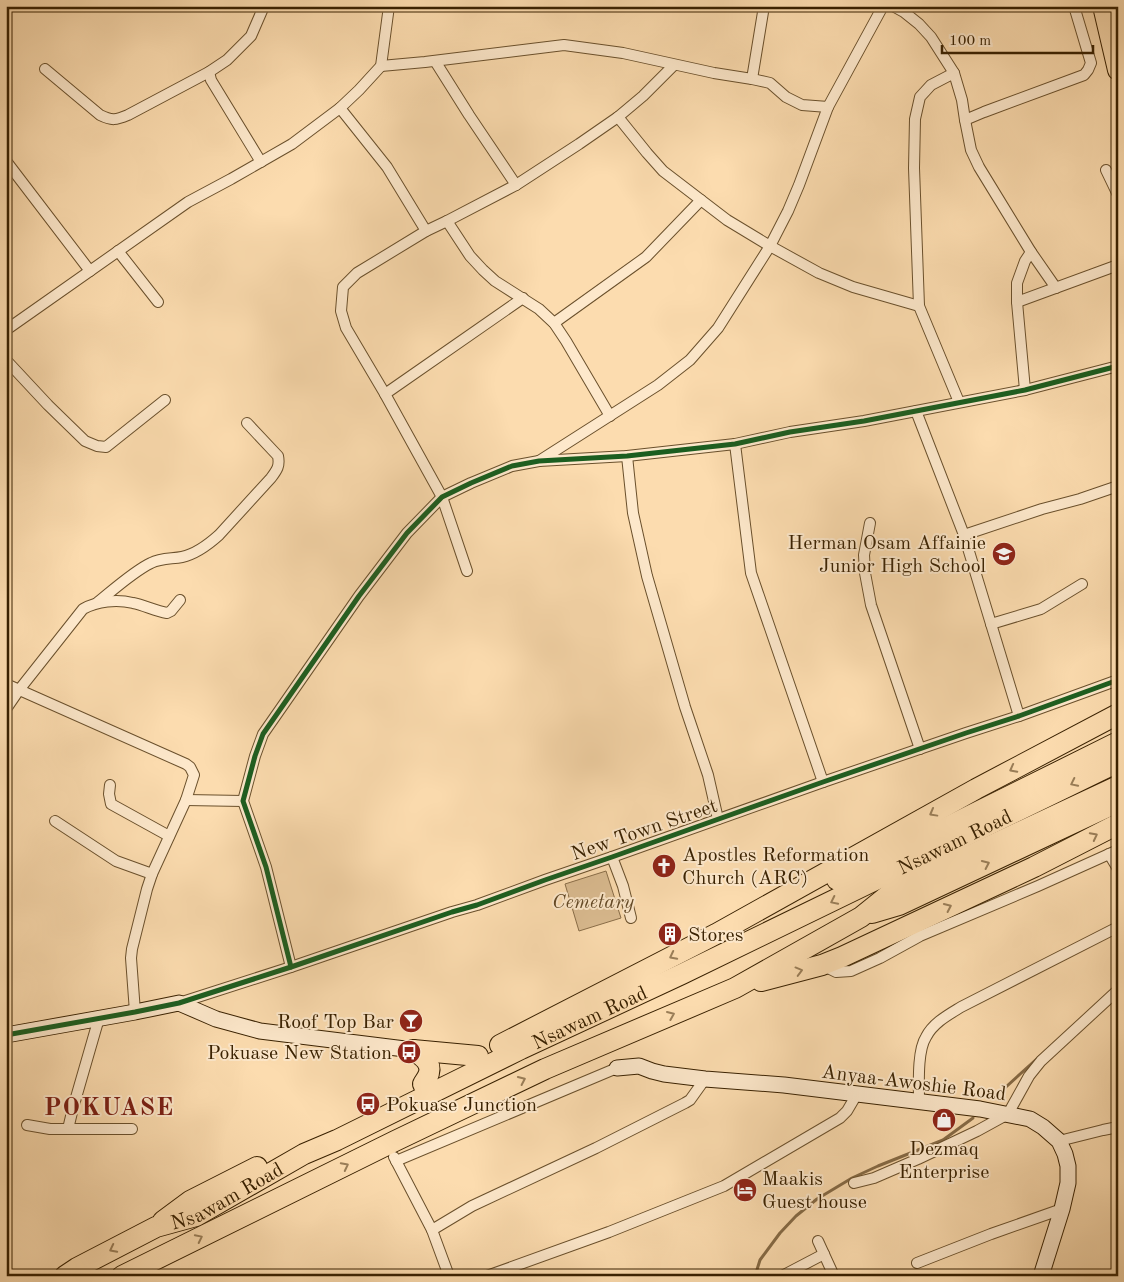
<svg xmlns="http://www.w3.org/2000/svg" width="1124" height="1282" font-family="'Old Standard TT',serif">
<rect width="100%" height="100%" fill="#fcdcaf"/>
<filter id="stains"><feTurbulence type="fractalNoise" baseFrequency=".004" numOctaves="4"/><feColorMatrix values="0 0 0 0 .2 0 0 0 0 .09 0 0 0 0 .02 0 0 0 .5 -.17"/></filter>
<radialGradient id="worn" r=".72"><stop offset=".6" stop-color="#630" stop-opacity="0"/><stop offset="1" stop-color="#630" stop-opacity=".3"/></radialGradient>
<polygon fill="#dbbc91" stroke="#8a6e49" points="606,871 621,918 579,931 565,884"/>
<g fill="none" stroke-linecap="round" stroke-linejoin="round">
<g stroke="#866b46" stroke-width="3">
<polyline points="996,1096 1040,1056"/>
<polyline points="755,1276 760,1260 780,1233 796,1216 817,1199 852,1178 878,1166 943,1140 973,1118"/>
</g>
<g stroke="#6a502c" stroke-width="12">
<g id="street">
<polyline points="893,6 904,12 919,24 931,37 954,73 962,100 965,120 984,112 1084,75 1088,70 1091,63 1074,6"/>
<polyline points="435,61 469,115 516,185"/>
<polyline points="381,66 425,62 564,45 623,53 714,73 752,79 770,83 786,97 802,105 828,107"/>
<path d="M45,69L100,115C112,121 116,120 128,115L209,72L227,60L251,36L264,6"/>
<polyline points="209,72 211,80 261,162"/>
<polyline points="954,73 931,85 920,97 915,119 914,168 919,306 959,402"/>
<polyline points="752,79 764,6"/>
<polyline points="340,108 387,167 426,231"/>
<polyline points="618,117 647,153 663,171 727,220 770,246 819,273 853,287 919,306"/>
<polyline points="965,120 971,150 979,167 1031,252 1025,261 1017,283 1017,302 1025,390"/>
<polyline points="6,161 90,271"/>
<polyline points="1106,170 1118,195"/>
<polyline points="447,221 470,256 483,270 495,281 539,309 554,323 566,341 610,416"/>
<polyline points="118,251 158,302"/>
<polyline points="1031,252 1056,288"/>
<polyline points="1017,302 1118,265"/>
<polyline points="554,323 646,257 701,200"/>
<polyline points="6,330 188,202 231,179 292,144 340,108 359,90 381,66 389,6"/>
<polyline points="6,360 48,405 85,441 97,446 106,447 165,400"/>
<polyline points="385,394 523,298"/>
<polyline points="916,411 964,535 1019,716"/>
<polyline points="735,444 751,573 823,782"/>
<polyline points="627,456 633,513 647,576 685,707 708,775 718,819"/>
<polyline points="539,461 658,385 690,360 718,328 770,246 788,211 799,185 828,107 883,6"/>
<polyline points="870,523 864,555 865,573 871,605 920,749"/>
<polyline points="964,535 1042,509 1080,499 1118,486"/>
<polyline points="467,571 442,497 385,394 346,328 341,311 343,287 357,273 426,231 447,221 516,185 579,144 618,117 643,96 674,65"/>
<path d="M97,603C113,590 134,571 151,563C161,558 172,559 182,557C196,554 209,544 219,535L271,478C277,470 280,466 278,456L247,423"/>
<polyline points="991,624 1041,609 1082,584"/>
<polyline points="6,684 186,764 190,767 194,775 186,800 152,874 147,889 132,949 131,958 135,1012"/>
<path d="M6,709L19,690L83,609C97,601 117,599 133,603C144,605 155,611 167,613L171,611L180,600"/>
<polyline points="110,785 109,794 111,804 169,836"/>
<polyline points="186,800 243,801"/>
<polyline points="55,821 116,861 152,874"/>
<polyline points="1109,854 1118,869"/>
<polyline points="612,857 623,886 631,918"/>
<polyline points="822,965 836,972 851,971 880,958 920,936 1038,886 1118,850"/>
<polyline points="291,967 266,867 243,801 255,756 263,734 359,596 407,533 442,497 471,483 512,466 539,461 627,456 735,444 790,432 864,421 1025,390 1118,366"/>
<polyline points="179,1003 291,967 452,912 477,905 545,880 612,857 823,782 966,733 1019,716 1118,680"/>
<path d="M919,1102C919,1085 917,1051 926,1037C933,1023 948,1015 961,1007L1118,927"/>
<polyline points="27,1125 50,1129 132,1129"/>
<polyline points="68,1129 73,1108 99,1018"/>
<polyline points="1059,1141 1103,1130 1118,1127"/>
<polyline points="394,1157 432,1230 449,1276"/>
<polyline points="396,1161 617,1068"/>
<polyline points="854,1183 874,1178 918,1159 977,1131 1008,1114 1029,1076 1041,1061 1118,990"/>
<polyline points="432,1230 472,1206 596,1148 685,1103 690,1100 705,1079"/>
<polyline points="818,1241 834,1276"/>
<polyline points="917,1263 991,1234 1062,1209"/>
<polyline points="487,1276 609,1232 724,1186 840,1118 847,1111 857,1094"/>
<polyline points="782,1276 824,1254"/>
</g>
</g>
<g stroke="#392101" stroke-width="17">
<g id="secondary">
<polyline points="6,1035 135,1012 179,1003 216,1019 260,1031 413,1050"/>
<polyline points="617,1068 639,1066 652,1071 664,1074 705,1079 784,1085 980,1109 1030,1119 1043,1127 1059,1141 1065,1154 1068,1166 1068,1183 1062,1209 1041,1276"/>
</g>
</g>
<g stroke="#392101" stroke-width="22">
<g id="highway">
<polyline points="1103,6 1118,70"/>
<polyline points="837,880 881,860 1118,742"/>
<polyline points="872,913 899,905 1118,802"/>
<polyline points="761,981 822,965 842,957 1034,867 1118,824"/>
<polyline points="500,1045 716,934 976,789 1118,714"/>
<polyline points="413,1050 478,1056"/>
<path d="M413,1050C421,1055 432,1062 429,1073C428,1077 425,1081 423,1084"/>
<polyline points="163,1221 190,1201 257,1167"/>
<path id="s1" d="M65,1276L77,1268L156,1227L196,1216L304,1154L337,1140L521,1049L682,974L1118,762"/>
<polyline points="122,1276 395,1141 545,1069 735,988 861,917 892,892 1118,786"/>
</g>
</g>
<use href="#street" stroke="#fde8cb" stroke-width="10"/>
<use href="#secondary" stroke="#fde8cb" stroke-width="15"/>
<use href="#highway" stroke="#fcdcaf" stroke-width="20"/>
<g stroke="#fde8cb" stroke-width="8">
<g id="cycleway">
<polyline points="291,967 266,867 243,801 255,756 263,734 359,596 407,533 442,497 471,483 512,466 539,461 627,456 735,444 790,432 864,421 1025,390 1118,366"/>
<polyline points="6,1035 135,1012 179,1003 291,967 452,912 477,905 545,880 612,857 823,782 966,733 1019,716 1118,680"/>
</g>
</g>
<use href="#cycleway" stroke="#1b5e20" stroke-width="5"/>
</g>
<defs><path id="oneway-chevron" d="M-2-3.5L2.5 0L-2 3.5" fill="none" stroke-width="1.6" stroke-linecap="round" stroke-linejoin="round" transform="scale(1.25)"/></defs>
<g stroke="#9a7e58">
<use href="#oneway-chevron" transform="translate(1013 769) rotate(152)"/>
<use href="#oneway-chevron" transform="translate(1074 783) rotate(154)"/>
<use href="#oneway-chevron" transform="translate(933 813) rotate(151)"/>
<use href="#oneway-chevron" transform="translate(1094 836) rotate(-27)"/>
<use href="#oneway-chevron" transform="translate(986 864) rotate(-25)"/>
<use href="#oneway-chevron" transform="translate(834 901) rotate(154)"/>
<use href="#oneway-chevron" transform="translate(948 907) rotate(-25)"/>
<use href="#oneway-chevron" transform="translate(673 956) rotate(153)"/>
<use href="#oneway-chevron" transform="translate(799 971) rotate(-15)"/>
<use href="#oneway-chevron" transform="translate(671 1015) rotate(-23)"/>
<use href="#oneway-chevron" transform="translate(522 1080) rotate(-25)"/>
<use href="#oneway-chevron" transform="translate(345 1166) rotate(-27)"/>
<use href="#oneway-chevron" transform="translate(199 1238) rotate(-26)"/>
<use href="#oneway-chevron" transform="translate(113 1249) rotate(153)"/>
</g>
<defs>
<g id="school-disc" transform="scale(1.25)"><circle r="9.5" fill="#8f2418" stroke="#fde8cb"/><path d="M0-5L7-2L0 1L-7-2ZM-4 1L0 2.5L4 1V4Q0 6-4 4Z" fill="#fff"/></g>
<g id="church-disc" transform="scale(1.25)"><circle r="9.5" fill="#8f2418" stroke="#fde8cb"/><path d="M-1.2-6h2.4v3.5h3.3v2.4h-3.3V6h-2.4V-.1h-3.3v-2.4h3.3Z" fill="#fff"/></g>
<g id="building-disc" transform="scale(1.25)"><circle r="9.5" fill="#8f2418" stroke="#fde8cb"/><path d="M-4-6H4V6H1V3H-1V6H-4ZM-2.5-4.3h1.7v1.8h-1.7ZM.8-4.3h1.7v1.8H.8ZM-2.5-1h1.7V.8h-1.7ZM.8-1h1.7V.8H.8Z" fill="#fff"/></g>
<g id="bar-disc" transform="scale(1.25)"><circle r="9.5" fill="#8f2418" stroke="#fde8cb"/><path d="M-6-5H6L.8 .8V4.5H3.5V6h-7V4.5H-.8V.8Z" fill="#fff"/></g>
<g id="bus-disc" transform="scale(1.25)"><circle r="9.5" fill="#8f2418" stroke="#fde8cb"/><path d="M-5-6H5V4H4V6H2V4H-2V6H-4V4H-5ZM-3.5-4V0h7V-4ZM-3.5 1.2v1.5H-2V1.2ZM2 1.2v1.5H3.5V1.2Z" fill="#fff"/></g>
<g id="shop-disc" transform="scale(1.25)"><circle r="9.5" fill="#8f2418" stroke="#fde8cb"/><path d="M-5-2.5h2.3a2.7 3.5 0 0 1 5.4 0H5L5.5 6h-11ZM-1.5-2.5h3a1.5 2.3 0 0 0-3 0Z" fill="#fff"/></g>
<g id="hotel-disc" transform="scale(1.25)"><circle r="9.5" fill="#8f2418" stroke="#fde8cb"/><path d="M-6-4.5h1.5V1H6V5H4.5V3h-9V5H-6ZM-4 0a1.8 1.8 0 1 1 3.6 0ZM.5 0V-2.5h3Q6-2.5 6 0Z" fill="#fff"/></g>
</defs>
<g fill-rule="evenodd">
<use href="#school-disc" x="1004" y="554"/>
<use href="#church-disc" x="664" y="866"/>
<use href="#building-disc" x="670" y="934"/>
<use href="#bar-disc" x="411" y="1021"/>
<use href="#bus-disc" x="409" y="1052"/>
<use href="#bus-disc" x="368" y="1104"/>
<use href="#shop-disc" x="944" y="1120"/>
<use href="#hotel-disc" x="745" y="1190"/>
</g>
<g text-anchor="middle" stroke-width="4" stroke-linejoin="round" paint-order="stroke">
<g font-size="20" fill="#392101" stroke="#fde8cb" text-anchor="start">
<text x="986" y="549" text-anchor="end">Herman Osam Affainie<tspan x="986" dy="23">Junior High School</tspan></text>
<text x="682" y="861">Apostles Reformation<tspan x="682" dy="23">Church (ARC)</tspan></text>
<text x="688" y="941">Stores</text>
<text x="394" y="1028" text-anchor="end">Roof Top Bar</text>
<text x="392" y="1059" text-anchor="end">Pokuase New Station</text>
<text x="386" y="1111">Pokuase Junction</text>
<text x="944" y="1155" text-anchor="middle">Dezmaq<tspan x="944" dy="23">Enterprise</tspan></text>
<text x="762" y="1185">Maakis<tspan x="762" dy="23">Guest house</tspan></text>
</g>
<g font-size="20" fill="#392101" stroke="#fde8cb">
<text transform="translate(644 829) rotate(-19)" y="7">New Town Street</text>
<text dy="7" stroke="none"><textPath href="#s1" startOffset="991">Nsawam Road</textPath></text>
<text dy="7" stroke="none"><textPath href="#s1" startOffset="586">Nsawam Road</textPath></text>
<text transform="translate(914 1082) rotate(7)" y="7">Anyaa-Awoshie Road</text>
<text dy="7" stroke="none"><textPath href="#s1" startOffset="181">Nsawam Road</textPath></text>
</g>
<g font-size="20" font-style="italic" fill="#624825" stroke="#fde8cb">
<text x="593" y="908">Cemetary</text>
</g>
<g font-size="25" font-weight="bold" letter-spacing="1" fill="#7a1f14" stroke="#fde8cb">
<text x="109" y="1115">POKUASE</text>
</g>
</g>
<rect width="1124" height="1282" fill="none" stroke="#fcdcaf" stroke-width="25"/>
<rect x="8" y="8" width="1109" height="1267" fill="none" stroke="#392101" stroke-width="2.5"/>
<rect x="12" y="12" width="1099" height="1257" fill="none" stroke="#392101"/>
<path d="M942 45v8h151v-8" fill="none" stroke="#392101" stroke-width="2.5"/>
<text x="949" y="45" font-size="15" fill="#392101" stroke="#fde8cb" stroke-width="4" paint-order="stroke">100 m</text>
<rect width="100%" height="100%" filter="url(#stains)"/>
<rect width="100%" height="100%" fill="url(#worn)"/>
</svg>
